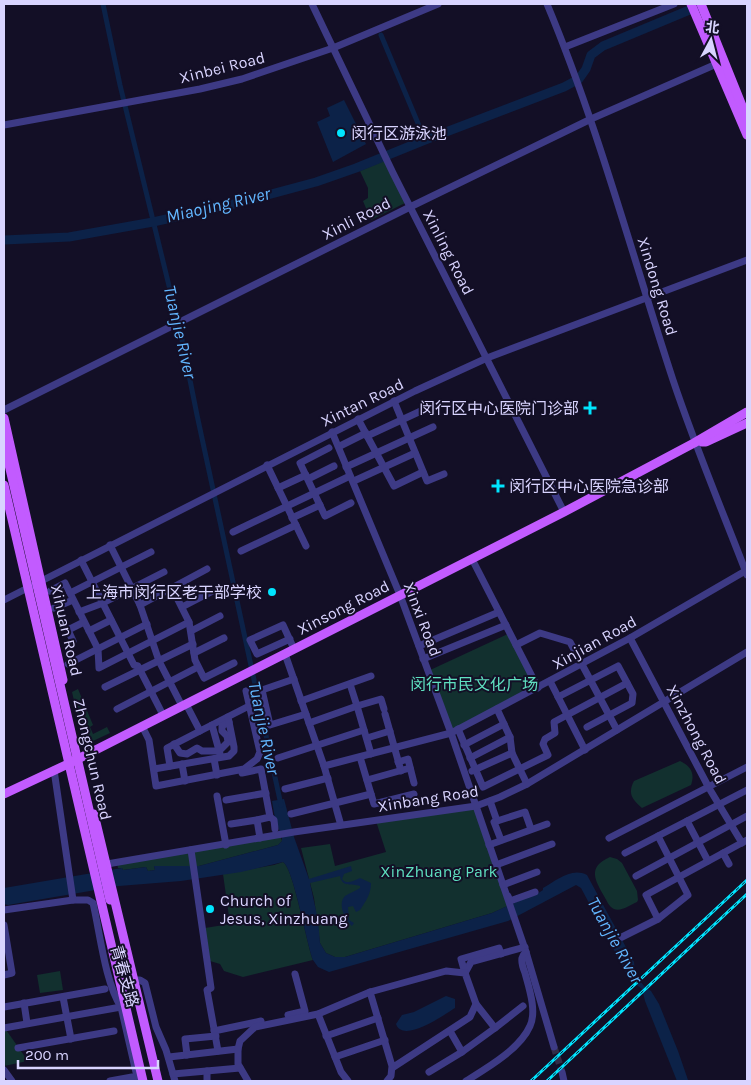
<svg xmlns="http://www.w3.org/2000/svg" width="751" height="1085" font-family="Karla,'Noto Sans SC',sans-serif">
<rect width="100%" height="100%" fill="#130f26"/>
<g fill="#12302f">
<polygon points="384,161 405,203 371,220 363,201 368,198 368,188 360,171"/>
<polygon points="510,633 538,688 451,733 428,671"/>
<polygon points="78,689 93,725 90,727 93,734 107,727 110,733 93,741 83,739 72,692"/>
<path d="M680,761C691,766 695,774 691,785L642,808C633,800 627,794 634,781Z"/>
<polygon points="476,806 510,905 492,913 345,957 335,957 326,953 320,943 314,898 301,848 330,844 335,866 386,852 376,821"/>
<polygon points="280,835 282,841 278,845 199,866 154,866 155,870 148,871 146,867 123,870 122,868 118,868 117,863"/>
<path d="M610,857L617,859L622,863L637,891L638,900L637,902C630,905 621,912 614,909C609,907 607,901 604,896C595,880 587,867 610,857Z"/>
<path d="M283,862C293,867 307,944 313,960L243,977L224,971L220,964L210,961L205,928L230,924L223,874L274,865Z"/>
<polygon points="60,971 63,990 40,993 37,975"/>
<polygon points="4,1027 28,1061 4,1066"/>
</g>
<g fill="#0c2248">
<polygon points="344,100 366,144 333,162 317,122 330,116 327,108"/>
<path d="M284,799L294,837L309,879L351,866L352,871L344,874L342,879C347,885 353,881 360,878L371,883C371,894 366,901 360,910L356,912L353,906L348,907L349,920L354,923L352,926C345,920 337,904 345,896C349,893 356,891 360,888V886C352,883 342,888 340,876L310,883L318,920L320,943L326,953L335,957H345L492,913L529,896H534L543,890V888C556,881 571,867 587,875L634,962L635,974L644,986L651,991L659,1004L678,1051L688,1080L686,1081H677L645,1001L642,989L630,980L581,888L576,885L508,921L329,972L318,967L313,960C307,944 293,867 283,862L241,872L181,881L119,886L8,905L4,904V888L122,868L123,870L146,867L148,871L155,870L154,866H199L278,845L282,841V838L275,818L272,801Z"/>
<path d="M446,996L455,999V1008C444,1015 403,1044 396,1024L402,1015L414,1012Z"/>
</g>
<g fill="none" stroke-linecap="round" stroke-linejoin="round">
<g stroke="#0c2248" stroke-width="5">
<polyline points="103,4 120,85 181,335 197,415 281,805"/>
<polyline points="381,35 425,140"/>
</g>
<polyline stroke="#0c2248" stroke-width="9" points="4,240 69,237 153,222 234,204 316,182 356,168 425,140 564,87 579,79 586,69 591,55 603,46 699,6"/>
<polyline stroke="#312d47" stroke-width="7" stroke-dasharray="7 3.5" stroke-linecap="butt" points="554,1047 562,1072"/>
<g stroke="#3d3a85" stroke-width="7">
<polyline points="312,4 393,173 564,512"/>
<path d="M547,4C598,126 632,255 673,380C695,446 722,510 747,575"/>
<polyline points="565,47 674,4"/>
<polyline points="4,125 200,89 242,79 333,48 438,4"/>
<polyline points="394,401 427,481 444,474"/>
<polyline points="4,410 410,207 591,119 721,62"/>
<polyline points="358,419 394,486 423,472"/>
<polyline points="332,432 400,595 451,733 526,952 554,1047"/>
<polyline points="367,436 423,410"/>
<polyline points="342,445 366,433"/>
<polyline points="329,448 300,463 325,516 351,503"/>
<polyline points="267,465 306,546"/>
<polyline points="346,467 433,427"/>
<polyline points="308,479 334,466"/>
<polyline points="356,480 415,453"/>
<polyline points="278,488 306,475"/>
<polyline points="292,518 320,505"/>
<polyline points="233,532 350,476"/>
<polyline points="110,545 140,605 159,661 182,706"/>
<polyline points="241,551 296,525"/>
<polyline points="472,559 538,688"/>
<polyline points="81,560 134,665 138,666 163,715"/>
<polyline points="172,588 189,622 195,660 204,678 234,663"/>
<polyline points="50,591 65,583 98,649 99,668 189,622"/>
<polyline points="70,593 151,552"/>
<polyline points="4,600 415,391 487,358 747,260"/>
<polyline points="140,605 207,569"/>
<polyline points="182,607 211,592"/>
<polyline points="54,608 73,600"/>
<polyline points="79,612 103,603 164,572"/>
<polyline points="89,631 111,620"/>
<polyline points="191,631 220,616"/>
<polyline points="630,638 709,788 742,843"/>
<polyline points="290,639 257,654 250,640 283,625 294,649"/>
<polyline points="73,641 68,630 84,622"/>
<polyline points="516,645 540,633 570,642 617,730"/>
<polyline points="419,646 499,612"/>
<polyline points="194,653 224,638"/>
<polyline points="285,654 324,766 340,822"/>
<polyline points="423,659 506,625"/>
<polyline points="68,664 147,624"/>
<polyline points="294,679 262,690 270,725 306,714"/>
<polyline points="550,681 585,750"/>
<polyline points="350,684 357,706 381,699 384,709"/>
<polyline points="105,687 193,644"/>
<polyline points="558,697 618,666 633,694 632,703 587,727"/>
<polyline points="301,701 371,676"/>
<polyline points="186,704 200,731 249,706"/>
<polyline points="117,709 198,667"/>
<polyline points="497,709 510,737 512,753 527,784"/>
<polyline points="385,714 401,771"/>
<polyline points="309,723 357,706 371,754"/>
<polyline points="212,725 220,754"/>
<polyline points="142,726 149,740 156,786 244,769 257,759 260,752 246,691"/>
<polyline points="458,729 483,787 548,755 543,744 545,739 555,733 554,722 627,683"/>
<polyline points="367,738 390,731"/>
<polyline points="174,744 180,753 187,754 197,748 202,751 219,751 228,742 227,736 222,731 222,726 229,722"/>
<polyline points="464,745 504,724"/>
<polyline points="360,757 374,804 414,794"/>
<polyline points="278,758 364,730"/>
<polyline points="470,758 510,737"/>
<polyline points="214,759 217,775"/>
<polyline points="398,762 408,759 414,783"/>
<polyline points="182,764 185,781"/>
<polyline points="170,766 167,748 200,731"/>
<polyline points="324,766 451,733 630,638 747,570"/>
<polyline points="154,769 229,756 234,751 234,747 228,717"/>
<path d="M54,770L73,900H88L93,903C100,933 105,982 121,1007L138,1081"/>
<polyline points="472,771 512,753"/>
<polyline points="242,773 261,769 270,817 257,820"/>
<polyline points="367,780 410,768"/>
<polyline points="285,789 328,778"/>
<polyline points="217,796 226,845"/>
<polyline points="226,800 266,793"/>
<polyline points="490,801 497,821"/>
<polyline points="291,814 371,794"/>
<polyline points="270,817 274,820 275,829"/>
<polyline points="687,821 708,861"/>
<polyline points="231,824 257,820 260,838"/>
<polyline points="658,836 688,895 658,919"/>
<polyline points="609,838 747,767"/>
<polyline points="501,840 494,822 525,812 531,829"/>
<polyline points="489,845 547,824"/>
<polyline points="191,850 211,988 207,990 218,1051"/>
<polyline points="625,853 747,790"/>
<polyline points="723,853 729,864"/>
<polyline points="107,864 294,832 476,806 500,797 527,784 747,652"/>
<polyline points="496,865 552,844"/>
<polyline points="636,876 747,816"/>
<polyline points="503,885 537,872"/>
<polyline points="508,896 510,901 535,892"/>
<polyline points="4,910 73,900"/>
<polyline points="4,925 12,973 4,975"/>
<polyline points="622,937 658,919 646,895 747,840"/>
<polyline points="465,973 471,962 525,947"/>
<polyline points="465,973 461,959 499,948 501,954"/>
<polyline points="135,980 140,980 145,983 156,1027 166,1050 175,1081"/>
<polyline points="63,997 71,1039"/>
<polyline points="24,1003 27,1023"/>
<polyline points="4,1007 105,989"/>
<polyline points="318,1014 341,1072 348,1081"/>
<polyline points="288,1015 305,1011 295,974"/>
<polyline points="4,1028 121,1007"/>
<polyline points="495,1028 523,1006"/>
<polyline points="214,1031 261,1021"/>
<polyline points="450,1031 462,1052"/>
<polyline points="326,1036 378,1018"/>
<polyline points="18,1048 114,1031"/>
<polyline points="187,1055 185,1039 216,1036"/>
<polyline points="169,1057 238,1049"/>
<polyline points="335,1057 385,1040"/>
<polyline points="4,1070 12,1081"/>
<polyline points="207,1071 207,1081"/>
<polyline points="429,1072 462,1052 495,1028 476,1004"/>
<polyline points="562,1072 564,1081"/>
<polyline points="173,1074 240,1068"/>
<polyline points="110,1081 132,1077"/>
<polyline points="248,1081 238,1064 238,1049 240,1041 255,1027 318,1014 370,992"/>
<polyline points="387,1081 391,1076 392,1066 370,992 446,971 465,973 476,1004 470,1017 392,1068"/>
<path d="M466,1081C487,1068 520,1049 530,1026C537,1011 529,988 525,973C523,968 521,963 522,958C523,954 524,954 526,952"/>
</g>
<g stroke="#c25bff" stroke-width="9">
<polyline points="691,4 747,135"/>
<polyline points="701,4 747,118"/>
<polyline points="4,418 63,680"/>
<polyline points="702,442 706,442 747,423"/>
<polyline points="4,485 143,1081"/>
<polyline points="4,794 68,764 564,512 694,443 747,412"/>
<polyline points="94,814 158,1081"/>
</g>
<g stroke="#00e5ff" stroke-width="3">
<g id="rail">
<polyline points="531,1081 747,880"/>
<polyline points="547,1081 747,894"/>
</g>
</g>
<use href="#rail" stroke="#130f26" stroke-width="1" stroke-dasharray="4" stroke-linecap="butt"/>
<polyline stroke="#c25bff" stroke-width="9" points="4,443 110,900"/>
</g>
<g fill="#00e5ff" stroke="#130f26" stroke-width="2">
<circle cx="341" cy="133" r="5"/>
<path d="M587.5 400.5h5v5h5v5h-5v5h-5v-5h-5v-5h5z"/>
<path d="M495.5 478.5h5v5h5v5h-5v5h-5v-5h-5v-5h5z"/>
<circle cx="272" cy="592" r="5"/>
<circle cx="210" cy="909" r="5"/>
</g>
<g text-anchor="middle" stroke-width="4" stroke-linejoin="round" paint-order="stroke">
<g font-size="16" fill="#d9d4ff" stroke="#130f26">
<text transform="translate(222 67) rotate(-14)" y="6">Xinbei Road</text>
<text transform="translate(356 218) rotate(-27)" y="6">Xinli Road</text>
<text transform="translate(449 252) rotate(63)" y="6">Xinling Road</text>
<text transform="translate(658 286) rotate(73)" y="6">Xindong Road</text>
<text transform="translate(362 402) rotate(-26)" y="6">Xintan Road</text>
<text transform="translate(343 607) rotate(-27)" y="6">Xinsong Road</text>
<text transform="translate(423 619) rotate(69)" y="6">Xinxi Road</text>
<text transform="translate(67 630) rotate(77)" y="6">Xihuan Road</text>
<text transform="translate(594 642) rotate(-29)" y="6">Xinjian Road</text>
<text transform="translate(697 734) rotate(62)" y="6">Xinzhong Road</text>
<text transform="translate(93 759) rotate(77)" y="6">Zhongchun Road</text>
<text transform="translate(428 798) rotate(-9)" y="6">Xinbang Road</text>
<text transform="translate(125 976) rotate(74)" y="6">青春支路</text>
</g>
<g font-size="16" fill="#d9d4ff" stroke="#130f26" text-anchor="start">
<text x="351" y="139">闵行区游泳池</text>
<text x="579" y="414" text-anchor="end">闵行区中心医院门诊部</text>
<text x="509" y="492">闵行区中心医院急诊部</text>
<text x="262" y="598" text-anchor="end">上海市闵行区老干部学校</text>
<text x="220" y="906">Church of<tspan x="220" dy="18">Jesus, Xinzhuang</tspan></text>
</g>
<g font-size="16" fill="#5fe0c0" stroke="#130f26">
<text x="474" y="690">闵行市民文化广场</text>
<text x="439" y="877">XinZhuang Park</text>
</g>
<g font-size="18" font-style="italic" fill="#62b6ff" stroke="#130f26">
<text transform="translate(218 205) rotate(-13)" y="6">Miaojing River</text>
<text transform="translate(180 332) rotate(77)" y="6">Tuanjie River</text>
<text transform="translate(264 728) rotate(78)" y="6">Tuanjie River</text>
<text transform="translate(615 940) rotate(61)" y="6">Tuanjie River</text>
</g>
</g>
<rect width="751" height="1085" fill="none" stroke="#d9d4ff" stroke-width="10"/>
<g transform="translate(711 40) rotate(7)" stroke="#130f26" stroke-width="4" paint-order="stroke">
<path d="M0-4L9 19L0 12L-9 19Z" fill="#d9d4ff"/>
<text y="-8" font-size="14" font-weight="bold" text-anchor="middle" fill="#d9d4ff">北</text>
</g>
<path d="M18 1060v8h140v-8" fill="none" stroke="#d9d4ff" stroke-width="2.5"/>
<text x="25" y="1060" font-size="15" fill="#d9d4ff" stroke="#130f26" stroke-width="4" paint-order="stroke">200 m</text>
</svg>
